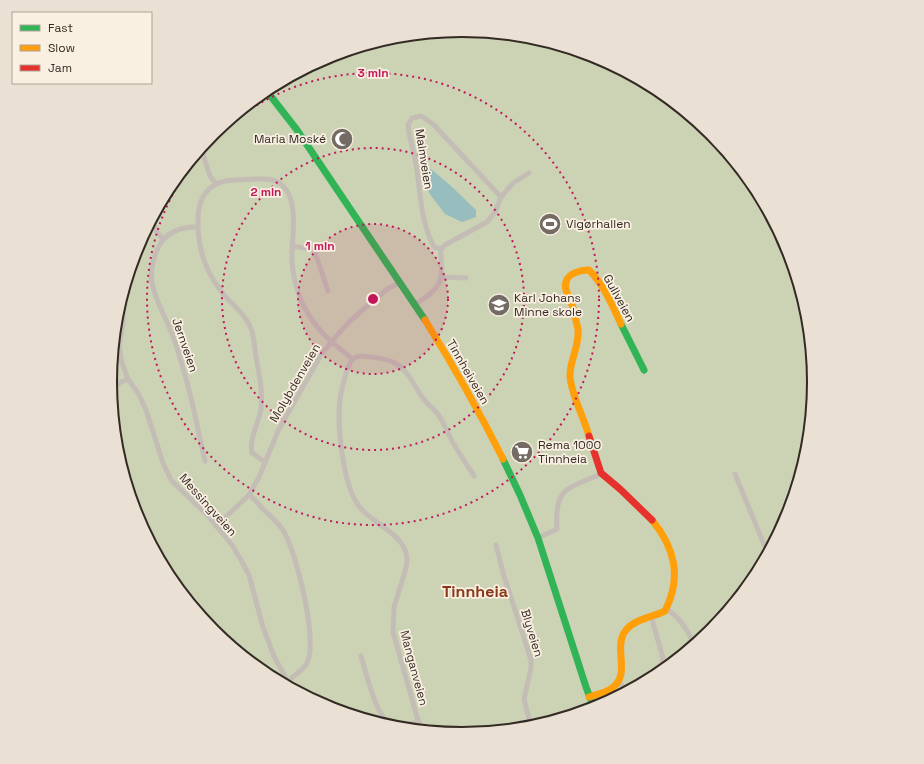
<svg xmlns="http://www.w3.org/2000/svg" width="924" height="764" font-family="'Space Grotesk',sans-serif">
<rect width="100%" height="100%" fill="#ece5db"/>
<circle fill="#ccd2b4" cx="462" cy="382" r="351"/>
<polygon fill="#97bdbe" points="431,169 450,185 476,210 476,217 462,222 445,214 429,193 426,173"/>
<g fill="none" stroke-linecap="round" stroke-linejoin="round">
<g stroke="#c4bdb6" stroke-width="5">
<polyline points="201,148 210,176 216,184"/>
<polyline points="152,219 157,232 163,239"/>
<path d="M198,227C183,226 166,232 159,246C142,280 157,298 170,329C176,342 180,358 184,372C193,401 198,431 205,461"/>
<polyline points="292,246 313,249 318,261 328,291"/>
<path d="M441,249L434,247C420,221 421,193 416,165C414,151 409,138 408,125L412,118L421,116L433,124L501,197"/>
<polyline points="442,277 466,278"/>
<polyline points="124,290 123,323 119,346 122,363 128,379 139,395 146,410 163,463 171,480 209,517 232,545 241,560 249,575 263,627 274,656 291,688"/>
<path d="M415,304C424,299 439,289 441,277C443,268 440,258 441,249L445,245L487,222L495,212L501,197L513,183L529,173"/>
<polyline points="111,391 119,383 128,379"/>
<path d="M265,462L252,453C249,438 259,423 261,409C263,391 259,374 256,357C255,349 254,339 252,331C246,313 231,305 221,291C205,271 198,248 198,223C198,208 200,195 213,186C224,178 242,180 255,179C265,179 275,178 283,186C300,202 291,241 292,262C293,274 296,287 300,298C307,315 320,332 334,344C340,349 347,354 352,359"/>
<polyline points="735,474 768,554"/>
<polyline points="249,495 259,477 279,429 321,355 338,334 350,321 387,289 399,283"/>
<path d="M216,526L249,495C255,499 259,505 264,510C271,517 279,523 284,532C297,554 318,641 307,663C303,671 293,675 288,682"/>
<path d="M538,538L557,529C554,486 568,489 601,474"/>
<polyline points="150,541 160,561"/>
<polyline points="496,545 504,576 531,660 531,668 524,699 531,727"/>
<path d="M666,609C680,617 688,630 694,645"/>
<polyline points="651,616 663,658 661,672"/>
<path d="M361,656C366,672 376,718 391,724C400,728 410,724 419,722"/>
<polyline points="619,681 626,692"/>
<path d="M422,730L417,717L393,632L394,607L406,568C414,535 372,526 358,505C342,482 335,416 342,389C344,381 348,360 356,357C361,355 367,357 371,357C379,358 388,359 395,363C409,371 414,386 423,398C427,404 433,408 437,413C443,420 446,430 450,437C457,451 466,463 474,476"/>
</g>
<g stroke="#30b455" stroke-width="7">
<polyline points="266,90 297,130 425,320"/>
<polyline points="621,324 644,370"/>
<polyline points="503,459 520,495 538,538 586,687 594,708"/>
</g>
<g stroke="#ff9f0a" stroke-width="7">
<path d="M425,320C453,365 479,411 503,459"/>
<path d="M589,436C584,417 572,397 570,377C569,361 580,346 578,329C576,322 575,315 573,308C571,299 563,290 566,282C568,273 581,270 589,270C604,285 612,305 621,324"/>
<path d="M589,697C597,694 606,693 612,688C632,674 612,647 626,630C635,619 653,617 665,611C682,577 675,548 652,520"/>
</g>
<polyline stroke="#e5322d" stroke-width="7" points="589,436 601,473 620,489 652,520"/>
</g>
<circle cx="373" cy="299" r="75" fill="#c2185b" fill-opacity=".12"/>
<g fill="none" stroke="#c2185b" stroke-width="2" stroke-dasharray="2 4">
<circle cx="373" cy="299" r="75"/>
<circle cx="373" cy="299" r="151"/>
<circle cx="373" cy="299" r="226"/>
</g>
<defs>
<g id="mosque-disc" transform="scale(1.15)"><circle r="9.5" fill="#746b64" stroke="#faf0e2"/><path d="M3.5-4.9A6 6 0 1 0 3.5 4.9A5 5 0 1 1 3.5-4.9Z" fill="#fff"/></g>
<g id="stadium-disc" transform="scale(1.15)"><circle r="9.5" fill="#746b64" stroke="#faf0e2"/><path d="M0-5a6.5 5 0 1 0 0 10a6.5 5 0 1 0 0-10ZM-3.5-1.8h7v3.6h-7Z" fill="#fff"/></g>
<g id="school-disc" transform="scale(1.15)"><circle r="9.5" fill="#746b64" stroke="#faf0e2"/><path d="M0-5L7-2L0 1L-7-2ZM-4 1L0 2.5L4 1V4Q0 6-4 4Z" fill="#fff"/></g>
<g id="supermarket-disc" transform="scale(1.15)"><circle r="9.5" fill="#746b64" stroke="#faf0e2"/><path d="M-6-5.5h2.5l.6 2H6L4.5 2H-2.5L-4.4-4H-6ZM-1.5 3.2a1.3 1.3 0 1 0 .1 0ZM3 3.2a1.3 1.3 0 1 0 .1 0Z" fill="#fff"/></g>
</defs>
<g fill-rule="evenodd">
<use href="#mosque-disc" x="342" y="139"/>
<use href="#stadium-disc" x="550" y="224"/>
<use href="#school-disc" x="499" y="305"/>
<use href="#supermarket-disc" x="522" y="452"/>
</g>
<g text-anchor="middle" stroke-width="3.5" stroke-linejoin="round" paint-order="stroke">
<g font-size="12" fill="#342a24" stroke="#faf0e2" text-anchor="start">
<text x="326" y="143" text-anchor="end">Maria Moské</text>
<text x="566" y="228">Vigørhallen</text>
<text x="514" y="302">Karl Johans<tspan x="514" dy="14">Minne skole</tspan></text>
<text x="538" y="449">Rema 1000<tspan x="538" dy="14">Tinnheia</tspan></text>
</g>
<g font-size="12" fill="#342a24" stroke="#faf0e2">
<text transform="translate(424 159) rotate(81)" y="4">Malmveien</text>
<text transform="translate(619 298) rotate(61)" y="4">Gullveien</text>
<text transform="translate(185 345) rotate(71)" y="4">Jernveien</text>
<text transform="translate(468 372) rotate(60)" y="4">Tinnheiveien</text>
<text transform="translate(295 383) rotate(-60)" y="4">Molybdenveien</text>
<text transform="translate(208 505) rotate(48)" y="4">Messingveien</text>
<text transform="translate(532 633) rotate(73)" y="4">Blyveien</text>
<text transform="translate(414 668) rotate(75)" y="4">Manganveien</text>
</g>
<g font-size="16" font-weight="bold" fill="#893718" stroke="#faf0e2">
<text x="475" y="597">Tinnheia</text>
</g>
</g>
<path d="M0 0H924V764H0ZM117 382a345 345 0 1 1 690 0a345 345 0 1 1-690 0Z" fill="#eae0d3" fill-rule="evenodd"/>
<path fill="none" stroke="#342a24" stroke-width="2" d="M117 382a345 345 0 1 1 690 0a345 345 0 1 1-690 0Z"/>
<circle cx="373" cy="299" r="6" fill="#c2185b" stroke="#faf0e2" stroke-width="2"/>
<g font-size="12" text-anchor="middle" font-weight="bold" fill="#c2185b" stroke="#faf0e2" stroke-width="3.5" stroke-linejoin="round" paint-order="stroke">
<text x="373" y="77">3 min</text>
<text x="266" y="196">2 min</text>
<text x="320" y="250">1 min</text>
</g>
<rect x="12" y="12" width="140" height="72" fill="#faf0e2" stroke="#aba196"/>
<rect x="20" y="25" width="20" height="6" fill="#30b455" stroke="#aba196"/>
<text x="48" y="32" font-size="12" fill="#342a24">Fast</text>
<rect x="20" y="45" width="20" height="6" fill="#ff9f0a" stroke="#aba196"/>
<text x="48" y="52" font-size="12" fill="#342a24">Slow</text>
<rect x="20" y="65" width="20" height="6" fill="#e5322d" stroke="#aba196"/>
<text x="48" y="72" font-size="12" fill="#342a24">Jam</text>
</svg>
